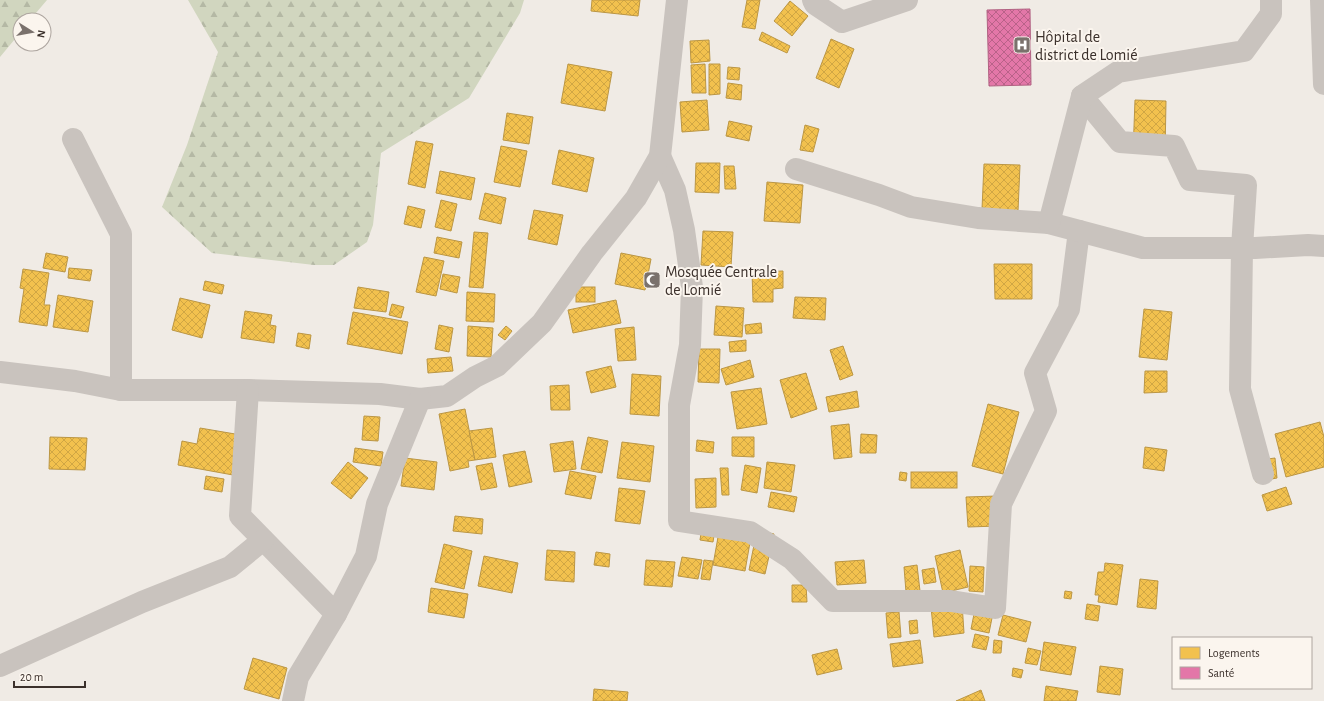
<svg xmlns="http://www.w3.org/2000/svg" width="1324" height="701" font-family="'Alegreya Sans',sans-serif">
<defs>
<pattern id="forest-firs" width="22" height="20" patternUnits="userSpaceOnUse"><rect width="22" height="20" fill="#d1d6bf"/><path d="M5 1l3.5 6h-7zM16 11l3.5 6h-7z" fill="#b4b8a4"/></pattern>
<pattern id="homes-cross-hatch" width="8" height="8" patternUnits="userSpaceOnUse"><rect width="8" height="8" fill="#f2c14e"/><path d="M0 0l8 8M0 8l8-8" fill="none" stroke="#d0a644"/></pattern>
<pattern id="health-cross-hatch" width="8" height="8" patternUnits="userSpaceOnUse"><rect width="8" height="8" fill="#e377a8"/><path d="M0 0l8 8M0 8l8-8" fill="none" stroke="#b96289"/></pattern>
</defs>
<rect width="100%" height="100%" fill="#f0ebe5"/>
<g fill="url(#forest-firs)">
<polygon points="0,0 47,0 30,20 20,20 20,33 0,57"/>
<polygon points="188,0 524,0 520,13 469,98 381,153 373,225 367,242 334,265 314,265 212,253 162,207 187,145 218,52"/>
</g>
<g fill="url(#homes-cross-hatch)" stroke="#bb9644">
<polygon points="592,0 640,0 638,16 591,11"/>
<polygon points="747,0 760,0 755,29 742,27"/>
<polygon points="790,1 808,16 792,36 774,21"/>
<polygon points="762,32 790,46 787,53 759,40"/>
<polygon points="831,39 854,49 839,88 816,78"/>
<polygon points="709,40 710,61 691,63 690,41"/>
<polygon points="568,64 612,72 605,111 561,103"/>
<polygon points="705,64 706,93 692,93 691,65"/>
<polygon points="709,64 720,64 720,94 709,95"/>
<polygon points="728,67 740,68 739,80 727,79"/>
<polygon points="728,83 742,85 741,100 726,98"/>
<polygon points="707,100 709,130 682,132 680,102"/>
<polygon points="1135,100 1166,101 1165,154 1133,153"/>
<polygon points="507,113 533,117 529,144 503,140"/>
<polygon points="729,121 752,126 749,141 726,136"/>
<polygon points="805,125 819,129 813,152 800,150"/>
<polygon points="416,141 433,144 425,188 408,184"/>
<polygon points="501,146 527,151 520,187 494,182"/>
<polygon points="559,150 594,158 587,192 552,184"/>
<polygon points="696,163 720,163 719,193 695,192"/>
<polygon points="984,164 1020,165 1018,211 982,209"/>
<polygon points="724,166 734,166 736,189 725,189"/>
<polygon points="440,171 475,178 471,200 436,193"/>
<polygon points="767,182 803,185 800,223 764,221"/>
<polygon points="485,193 506,198 501,224 479,219"/>
<polygon points="441,200 457,204 451,231 435,227"/>
<polygon points="408,206 425,210 421,228 404,224"/>
<polygon points="534,210 563,215 557,245 528,239"/>
<polygon points="703,231 733,232 731,267 701,265"/>
<polygon points="474,232 488,233 483,288 469,287"/>
<polygon points="437,237 462,242 459,258 434,253"/>
<polygon points="46,253 68,257 65,272 43,268"/>
<polygon points="621,253 651,259 645,290 615,284"/>
<polygon points="424,257 444,261 436,296 416,292"/>
<polygon points="994,264 1032,264 1032,299 995,299"/>
<polygon points="69,268 92,270 90,281 68,278"/>
<polygon points="23,269 49,273 44,305 50,305 47,326 19,322 24,289 20,288"/>
<polygon points="783,271 783,288 773,289 773,302 753,302 752,272"/>
<polygon points="443,274 460,277 457,293 440,289"/>
<polygon points="205,281 224,285 222,294 203,290"/>
<polygon points="358,287 389,292 386,312 354,308"/>
<rect x="576" y="287" width="19" height="15"/>
<polygon points="467,292 495,294 494,322 466,321"/>
<polygon points="58,295 93,301 88,332 53,327"/>
<polygon points="795,297 826,298 825,320 793,318"/>
<polygon points="180,298 210,305 202,338 172,330"/>
<polygon points="616,300 621,323 573,333 568,310"/>
<polygon points="392,304 404,307 401,318 389,315"/>
<polygon points="716,306 744,308 742,337 714,335"/>
<polygon points="1144,309 1172,312 1167,360 1139,357"/>
<polygon points="245,311 272,315 270,325 276,326 274,343 241,338"/>
<polygon points="353,312 408,322 402,354 347,344"/>
<polygon points="761,323 762,333 746,334 745,325"/>
<polygon points="439,325 453,328 449,352 435,349"/>
<polygon points="468,326 493,328 491,357 467,356"/>
<polygon points="506,326 512,331 505,340 498,335"/>
<polygon points="634,327 636,360 618,361 615,329"/>
<polygon points="298,333 311,335 309,349 296,346"/>
<polygon points="746,340 746,351 730,352 729,342"/>
<polygon points="843,346 853,375 840,380 830,350"/>
<polygon points="699,349 720,349 719,383 698,382"/>
<polygon points="451,357 453,371 428,373 427,359"/>
<polygon points="750,360 754,377 726,385 721,369"/>
<polygon points="611,366 616,387 591,393 586,372"/>
<polygon points="1145,371 1167,371 1167,392 1144,393"/>
<polygon points="806,373 817,409 791,418 780,380"/>
<polygon points="632,374 661,376 659,416 630,414"/>
<polygon points="569,385 570,410 551,410 550,386"/>
<polygon points="761,388 767,424 737,429 731,392"/>
<polygon points="857,391 859,407 829,412 826,397"/>
<polygon points="988,404 1019,412 1003,474 972,466"/>
<polygon points="465,409 475,460 468,461 469,467 450,471 439,414"/>
<polygon points="364,416 380,417 378,441 362,440"/>
<polygon points="1320,422 1324,437 1324,467 1286,477 1275,434"/>
<polygon points="849,424 852,457 834,459 831,426"/>
<polygon points="200,428 241,435 233,475 178,465 182,441 197,444"/>
<polygon points="492,428 496,457 475,460 469,431"/>
<polygon points="861,434 877,435 876,453 860,453"/>
<polygon points="50,437 87,438 85,470 49,469"/>
<polygon points="588,437 608,441 602,473 581,469"/>
<polygon points="732,437 754,437 754,457 732,456"/>
<polygon points="697,440 714,442 713,453 696,451"/>
<polygon points="573,441 576,469 554,472 550,444"/>
<polygon points="622,442 654,446 650,482 617,478"/>
<polygon points="1145,447 1167,450 1164,471 1143,468"/>
<polygon points="355,448 383,452 381,466 353,462"/>
<polygon points="525,451 532,482 509,487 503,455"/>
<polygon points="405,458 437,462 434,490 401,486"/>
<polygon points="1275,458 1277,478 1256,482 1253,461"/>
<polygon points="348,462 368,478 351,499 331,483"/>
<polygon points="767,462 795,465 791,492 764,488"/>
<polygon points="492,463 497,487 481,490 476,466"/>
<polygon points="745,465 761,468 757,493 741,490"/>
<polygon points="720,468 728,468 729,495 722,495"/>
<polygon points="570,471 596,476 591,499 565,494"/>
<polygon points="900,472 907,473 906,481 899,480"/>
<rect x="911" y="472" width="46" height="16"/>
<polygon points="206,476 224,479 222,492 204,489"/>
<polygon points="716,478 716,507 696,508 695,479"/>
<polygon points="1286,487 1292,504 1267,511 1262,495"/>
<polygon points="619,488 645,491 640,524 615,521"/>
<polygon points="771,492 797,497 794,512 768,507"/>
<polygon points="997,496 998,526 968,527 966,497"/>
<polygon points="455,516 483,519 482,534 453,531"/>
<polygon points="703,520 716,523 713,542 700,540"/>
<polygon points="720,526 752,531 745,571 713,565"/>
<polygon points="757,530 774,534 765,574 749,570"/>
<polygon points="444,544 472,551 464,589 435,582"/>
<polygon points="547,550 575,552 574,582 545,580"/>
<polygon points="960,550 968,587 943,593 935,556"/>
<polygon points="596,552 610,554 609,567 594,565"/>
<polygon points="484,556 518,563 512,593 478,586"/>
<polygon points="682,557 702,560 698,579 678,576"/>
<polygon points="646,560 675,562 672,587 644,585"/>
<polygon points="704,560 713,561 710,580 701,579"/>
<polygon points="864,560 866,583 837,585 835,562"/>
<polygon points="1105,563 1123,565 1117,605 1098,602 1099,595 1095,595 1098,572 1104,572"/>
<polygon points="917,565 920,591 906,592 904,567"/>
<polygon points="970,566 984,567 983,592 969,591"/>
<polygon points="934,568 936,582 924,584 922,570"/>
<polygon points="1140,579 1158,581 1156,609 1137,607"/>
<polygon points="792,585 806,585 807,602 792,602"/>
<polygon points="431,588 468,594 464,618 428,612"/>
<polygon points="1065,591 1072,592 1071,599 1064,598"/>
<polygon points="962,603 964,633 934,637 931,607"/>
<polygon points="1087,604 1100,606 1098,621 1085,619"/>
<polygon points="975,609 993,613 989,633 971,629"/>
<polygon points="899,612 901,637 888,638 886,613"/>
<polygon points="1003,615 1031,622 1026,642 998,635"/>
<polygon points="917,620 918,633 910,634 909,621"/>
<polygon points="975,634 989,637 986,650 972,647"/>
<polygon points="920,640 923,663 893,667 890,644"/>
<polygon points="994,640 1002,641 1001,653 993,653"/>
<polygon points="1044,642 1076,647 1071,675 1040,670"/>
<polygon points="1028,648 1041,651 1037,665 1025,663"/>
<polygon points="837,649 842,669 817,675 812,655"/>
<polygon points="253,658 287,668 279,699 244,689"/>
<polygon points="1100,666 1123,669 1120,695 1097,692"/>
<polygon points="1013,668 1023,670 1021,678 1012,676"/>
<polygon points="1046,686 1078,691 1076,701 1044,701"/>
<polygon points="594,689 628,692 627,701 593,701"/>
<polygon points="981,690 985,701 956,701"/>
</g>
<polygon fill="url(#health-cross-hatch)" stroke="#b16282" points="1030,9 1031,85 989,86 987,10"/>
<g fill="none" stroke-linecap="round" stroke-linejoin="round">
<g stroke="#c9c3be" stroke-width="22">
<polyline points="813,0 815,4 842,22 907,0"/>
<polyline points="1321,0 1324,84"/>
<polyline points="1082,96 1120,142 1174,146 1190,180 1246,185 1242,248 1240,389 1263,474"/>
<polyline points="73,139 121,234 121,390"/>
<polyline points="660,156 675,190 684,230 692,287 690,345 679,405 679,521 750,532 792,559 833,601 951,601 995,608 1001,504 1046,411 1035,373 1069,309 1079,231"/>
<polyline points="796,169 879,195 911,207 978,218 1049,223 1143,248 1255,248 1308,245 1324,246"/>
<polyline points="1049,223 1082,96 1118,72 1244,51 1271,14 1271,0"/>
<polyline points="0,372 75,381 121,390 248,390 380,394 420,399 447,396 475,377 497,366 542,323 592,253 636,198 660,156 677,0"/>
<polyline points="248,390 240,516 336,614"/>
<polyline points="0,666 142,602 230,567 263,540"/>
<polyline points="293,701 298,677 336,614 366,556 377,504 420,399"/>
</g>
</g>
<defs>
<g id="hospital-square" transform="scale(0.9)"><rect x="-9" y="-9" width="18" height="18" rx="4" fill="#7a716c" stroke="#fbf5ee"/><path d="M-5-5h3v3.5h4V-5h3V5h-3V1.5h-4V5h-3Z" fill="#fff"/></g>
<g id="mosque-square" transform="scale(0.9)"><rect x="-9" y="-9" width="18" height="18" rx="4" fill="#7a716c" stroke="#fbf5ee"/><path d="M3.5-4.9A6 6 0 1 0 3.5 4.9A5 5 0 1 1 3.5-4.9Z" fill="#fff"/></g>
</defs>
<g fill-rule="evenodd">
<use href="#hospital-square" x="1022" y="45"/>
<use href="#mosque-square" x="652" y="280"/>
</g>
<g text-anchor="middle" stroke-width="4" stroke-linejoin="round" paint-order="stroke">
<g font-size="16" fill="#3b302b" stroke="#fbf5ee" text-anchor="start">
<text x="1035" y="42">Hôpital de<tspan x="1035" dy="18">district de Lomié</tspan></text>
<text x="665" y="277">Mosquée Centrale<tspan x="665" dy="18">de Lomié</tspan></text>
</g>
</g>
<rect x="1172" y="637" width="140" height="52" fill="#fbf5ee" stroke="#aea6a0"/>
<rect x="1180" y="647" width="20" height="12" fill="#f2c14e" stroke="#aea6a0"/>
<text x="1208" y="657" font-size="12" fill="#3b302b">Logements</text>
<rect x="1180" y="667" width="20" height="12" fill="#e377a8" stroke="#aea6a0"/>
<text x="1208" y="677" font-size="12" fill="#3b302b">Santé</text>
<g transform="translate(32 32) rotate(101)"><circle r="19" fill="#fbf5ee" stroke="#aea6a0"/>
<path d="M0-3L7 15L0 10L-7 15Z" fill="#7a716c"/>
<text y="-6" font-size="11" font-weight="bold" text-anchor="middle" fill="#3b302b">N</text>
</g>
<path d="M14 681v6h71v-6" fill="none" stroke="#3b302b" stroke-width="2"/>
<text x="20" y="681" font-size="12" fill="#3b302b" stroke="#fbf5ee" stroke-width="3" paint-order="stroke">20 m</text>
</svg>
